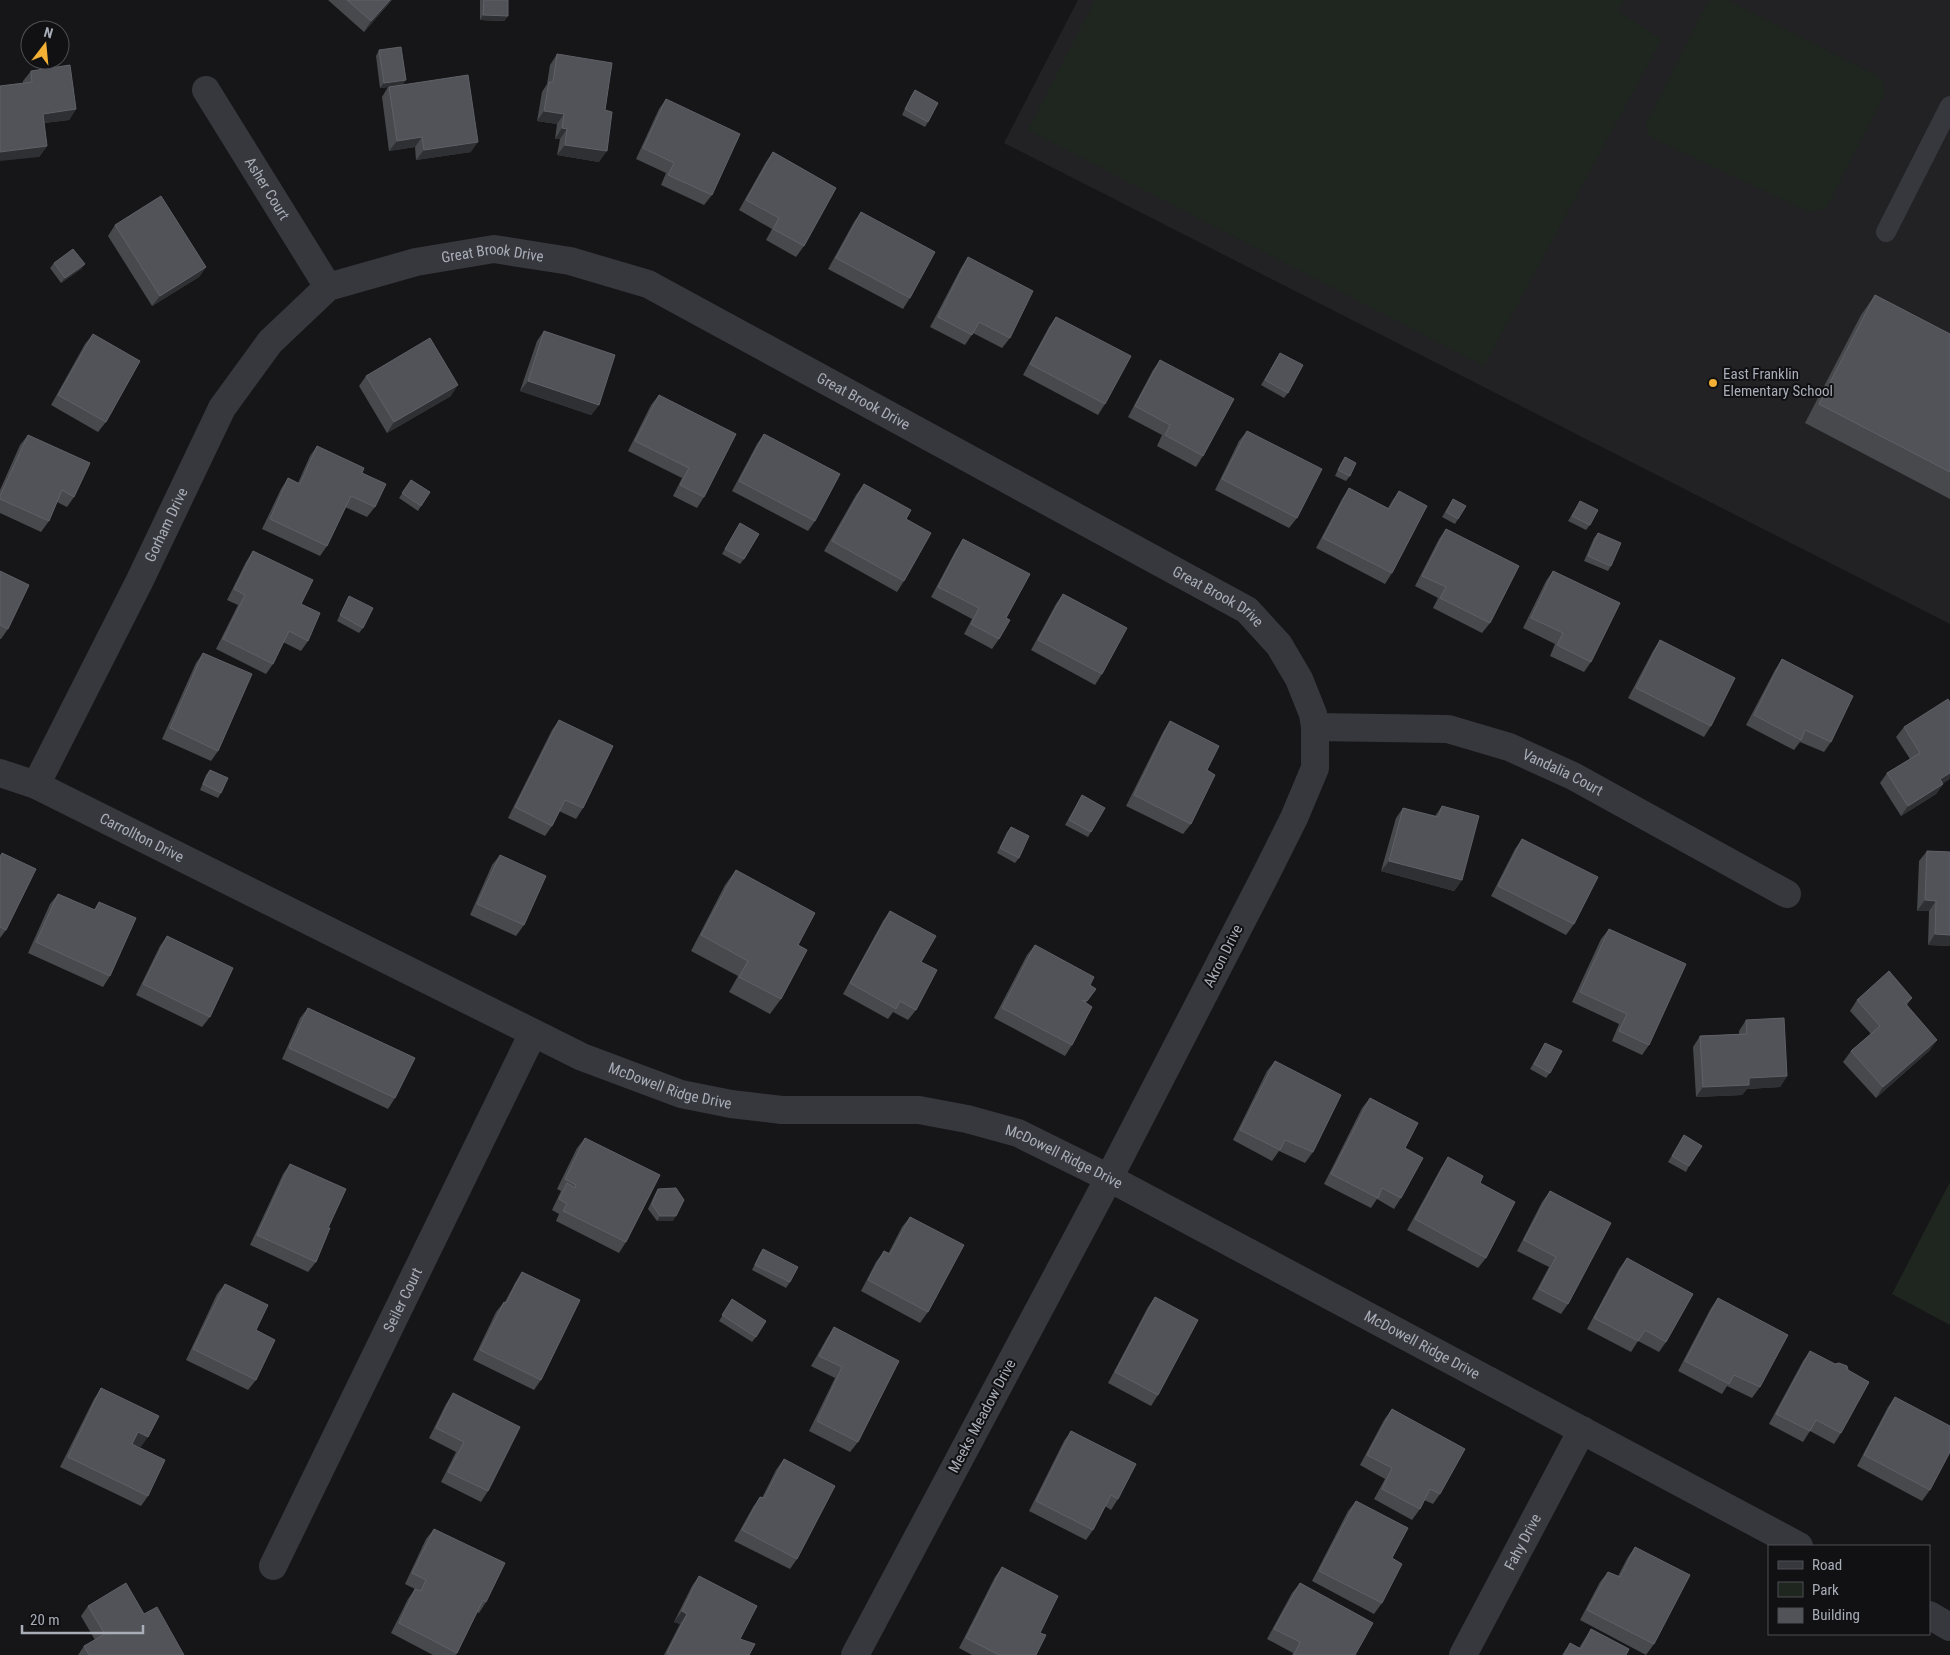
<svg xmlns="http://www.w3.org/2000/svg" width="1950" height="1655" font-family="'Roboto Condensed',sans-serif">
<rect width="100%" height="100%" fill="#161618"/>
<polygon fill="#222225" points="1078,0 1950,0 1950,624 1004,143"/>
<g fill="#1e261f">
<polygon points="1095,0 1624,0 1618,12 1662,39 1484,366 1028,130"/>
<polygon points="1727,0 1882,78 1885,93 1826,209 1809,212 1650,137 1646,124 1708,1"/>
<polygon points="1950,1182 1950,1325 1892,1294"/>
</g>
<g fill="none" stroke-linecap="round" stroke-linejoin="round">
<polyline stroke="#37383d" stroke-width="20" points="1886,232 1950,106"/>
<g stroke="#37383d" stroke-width="28">
<path id="s1" d="M206,90L328,287"/>
<path id="s2" d="M1315,727L1448,729L1509,747L1573,776L1787,894"/>
<path id="s3" d="M0,773L36,785L582,1057L681,1094L731,1104L782,1110H919L967,1119L1018,1133L1109,1178L1799,1546"/>
<path id="s4" d="M36,785L140,580L222,408L270,342L328,287L416,262L494,249L570,261L648,284L1247,610L1279,645L1299,679L1313,714L1315,727V768L1294,818L1265,876L1109,1178L855,1655"/>
<path id="s5" d="M273,1566L533,1033"/>
<polyline points="1929,1615 1950,1627"/>
<path id="s6" d="M1463,1655L1582,1430"/>
</g>
</g>
<g fill="#47494d">
<polygon points="328,0 392,0 364,32"/>
<polygon points="480,0 508,0 508,16 504,21 480,20"/>
<polygon points="379,50 403,85 471,152 416,160 415,147 389,151 382,97 388,87 380,88 376,56"/>
<polygon points="557,54 605,110 599,162 557,155 560,139 555,139 557,124 537,121 542,92 547,84 550,65"/>
<polygon points="31,71 76,109 69,120 44,123 47,146 39,157 23,83 23,81"/>
<polygon points="915,90 928,122 925,127 902,115 911,96"/>
<polygon points="666,99 712,195 704,205 661,185 666,173 636,159 659,109"/>
<polygon points="773,152 804,246 796,257 766,240 772,229 739,210 766,162"/>
<polygon points="861,212 910,298 903,309 828,269 854,222"/>
<polygon points="115,225 206,267 199,277 152,306 108,236"/>
<polygon points="968,257 1010,338 1002,348 973,333 965,345 930,327 961,268"/>
<polygon points="54,263 85,264 81,269 61,283 50,268"/>
<polygon points="1875,295 1950,334 1950,499 1805,423 1861,315"/>
<polygon points="1056,317 1105,404 1098,415 1023,375 1049,327"/>
<polygon points="544,331 599,405 591,415 520,391 537,341"/>
<polygon points="93,334 106,422 98,432 51,405 85,344"/>
<polygon points="1280,353 1288,393 1284,398 1261,385"/>
<polygon points="1160,360 1203,456 1196,467 1157,446 1162,435 1128,417 1153,370"/>
<polygon points="366,376 451,396 387,433 359,386"/>
<polygon points="659,395 704,497 697,508 673,496 682,478 628,451 651,405"/>
<polygon points="1247,431 1297,518 1289,528 1215,490 1239,441"/>
<polygon points="764,434 815,521 808,531 732,491 757,444"/>
<polygon points="28,435 74,497 67,507 57,502 49,521 41,532 0,513 0,490 20,445"/>
<polygon points="317,446 362,473 375,507 367,517 345,507 327,546 320,556 262,529 281,489 288,478 298,483 310,456"/>
<polygon points="1345,457 1350,476 1346,481 1335,476 1341,463"/>
<polygon points="411,480 430,492 418,511 399,498"/>
<polygon points="864,484 906,519 904,581 897,592 824,551 856,495"/>
<polygon points="1349,488 1388,508 1392,501 1399,491 1392,573 1385,584 1316,548 1342,499"/>
<polygon points="1453,499 1458,519 1455,524 1442,517"/>
<polygon points="1580,501 1590,525 1586,530 1568,521"/>
<polygon points="740,523 744,559 740,564 722,554"/>
<polygon points="1446,529 1490,623 1482,633 1433,608 1438,598 1415,586 1439,539"/>
<polygon points="1598,533 1611,566 1608,571 1584,561 1594,538"/>
<polygon points="963,539 1006,618 999,639 992,649 964,634 972,619 931,597 956,550"/>
<polygon points="253,551 301,604 308,641 301,651 283,642 273,664 266,674 216,649 238,605 227,600 246,562"/>
<polygon points="0,571 8,629 1,639 0,639"/>
<polygon points="1553,571 1591,662 1584,672 1550,656 1555,644 1523,628 1546,581"/>
<polygon points="1063,594 1102,674 1095,685 1031,650 1056,604"/>
<polygon points="349,596 363,628 359,633 337,621 346,602"/>
<polygon points="1660,640 1711,726 1704,737 1628,698 1653,651"/>
<polygon points="203,653 218,751 211,761 162,739 196,663"/>
<polygon points="1782,659 1831,742 1824,752 1800,742 1794,750 1746,725 1775,670"/>
<polygon points="559,720 583,808 576,819 559,811 552,826 545,836 508,818 552,730"/>
<polygon points="1170,721 1207,770 1191,824 1183,834 1126,806 1163,732"/>
<polygon points="1904,727 1943,784 1936,794 1901,816 1880,783 1887,773 1910,759 1896,737"/>
<polygon points="210,770 221,793 218,798 200,790 206,775"/>
<polygon points="1082,795 1091,832 1088,837 1065,825"/>
<polygon points="1442,806 1462,880 1454,891 1381,871 1396,818 1403,808 1435,816"/>
<polygon points="1011,827 1019,858 1015,863 997,853 1007,832"/>
<polygon points="1522,839 1574,924 1566,935 1491,896 1515,849"/>
<polygon points="1927,851 1950,852 1950,946 1928,945 1929,911 1917,911 1919,861"/>
<polygon points="2,853 6,930 0,938 0,856"/>
<polygon points="500,855 524,925 516,936 470,915 492,865"/>
<polygon points="736,870 798,945 781,999 770,1014 729,992 738,976 691,951 725,885"/>
<polygon points="58,894 94,910 99,902 110,976 103,987 28,953 50,904"/>
<polygon points="890,911 921,962 916,1010 908,1020 893,1012 888,1019 843,994 883,921"/>
<polygon points="1609,929 1649,1045 1642,1055 1612,1041 1619,1024 1572,1002 1601,939"/>
<polygon points="167,936 210,1017 202,1027 136,995 160,946"/>
<polygon points="1035,945 1090,985 1086,1003 1072,1045 1065,1056 994,1018 1027,955"/>
<polygon points="1912,998 1907,1005 1930,1050 1876,1098 1843,1062 1851,1051 1871,1034 1850,1011 1857,1000"/>
<polygon points="308,1008 395,1098 388,1109 282,1059 300,1018"/>
<polygon points="1746,1020 1787,1076 1780,1087 1747,1089 1742,1095 1696,1097 1693,1047 1700,1036 1739,1034 1739,1031"/>
<polygon points="1545,1043 1550,1073 1546,1078 1530,1069"/>
<polygon points="1275,1061 1313,1152 1305,1163 1279,1151 1272,1161 1233,1140 1267,1071"/>
<polygon points="1370,1098 1401,1198 1394,1209 1377,1199 1371,1208 1324,1184 1362,1108"/>
<polygon points="1684,1135 1689,1166 1686,1172 1668,1162"/>
<polygon points="585,1138 626,1242 619,1253 556,1221 559,1214 552,1210 561,1191 557,1189 577,1148"/>
<polygon points="1448,1157 1486,1258 1478,1268 1407,1230 1441,1168"/>
<polygon points="290,1164 316,1262 308,1272 250,1245 283,1174"/>
<polygon points="658,1189 673,1221 657,1221 648,1209 655,1194"/>
<polygon points="1550,1191 1568,1304 1561,1314 1532,1299 1549,1267 1517,1251 1542,1202"/>
<polygon points="910,1217 928,1312 920,1323 861,1291 876,1262 884,1251 888,1254 902,1227"/>
<polygon points="763,1249 790,1282 786,1288 752,1270 759,1255"/>
<polygon points="1627,1258 1666,1342 1659,1352 1638,1341 1631,1352 1587,1329 1619,1269"/>
<polygon points="522,1272 541,1380 534,1390 473,1360 496,1312 504,1302 505,1302 515,1283"/>
<polygon points="225,1284 256,1330 256,1380 248,1390 186,1360 217,1294"/>
<polygon points="1155,1297 1158,1395 1151,1406 1108,1383 1148,1307"/>
<polygon points="1718,1298 1760,1387 1752,1398 1727,1386 1722,1394 1678,1371 1711,1308"/>
<polygon points="729,1305 756,1337 752,1342 719,1321"/>
<polygon points="834,1327 858,1442 850,1452 809,1431 835,1378 811,1366 827,1338"/>
<polygon points="1810,1351 1841,1433 1834,1444 1810,1431 1803,1442 1769,1424 1803,1361"/>
<polygon points="101,1388 141,1447 132,1443 148,1496 141,1506 60,1467 94,1399"/>
<polygon points="453,1393 488,1491 481,1502 441,1482 456,1452 429,1438 446,1404"/>
<polygon points="1895,1397 1930,1490 1922,1501 1857,1466 1888,1407"/>
<polygon points="1392,1409 1440,1494 1433,1504 1424,1500 1420,1509 1412,1520 1374,1499 1385,1479 1360,1465 1384,1420"/>
<polygon points="1071,1431 1118,1499 1111,1510 1105,1506 1093,1530 1086,1540 1029,1511 1064,1441"/>
<polygon points="784,1459 797,1559 790,1569 734,1541 753,1507 760,1497 762,1498 776,1470"/>
<polygon points="1356,1501 1392,1558 1382,1603 1374,1614 1312,1581 1348,1511"/>
<polygon points="434,1529 486,1602 479,1613 477,1612 456,1655 433,1655 391,1633 408,1599 415,1589 417,1590 405,1584 426,1539"/>
<polygon points="1635,1547 1654,1644 1646,1655 1580,1620 1600,1582 1608,1572 1618,1576 1628,1557"/>
<polygon points="1002,1567 1040,1633 1036,1655 972,1655 959,1648 995,1577"/>
<polygon points="699,1576 740,1639 749,1655 664,1655 680,1624 674,1622 692,1586"/>
<polygon points="1300,1583 1355,1655 1292,1655 1293,1653 1267,1639 1292,1593"/>
<polygon points="88,1606 144,1614 184,1655 78,1655 84,1646 95,1640 81,1616"/>
<polygon points="1591,1629 1626,1655 1562,1655 1570,1643 1579,1648 1584,1640"/>
</g>
<g fill="#2f3033">
<polygon points="390,0 392,0 364,32 371,21"/>
<polygon points="483,15 508,16 504,21 480,20"/>
<polygon points="406,80 402,86 380,88 384,83"/>
<polygon points="76,109 69,120 35,124 43,114"/>
<polygon points="544,111 564,114 557,124 537,121"/>
<polygon points="562,128 567,129 560,139 555,139"/>
<polygon points="422,137 415,147 389,151 397,141"/>
<polygon points="478,142 471,152 416,160 424,150"/>
<polygon points="565,145 607,151 599,162 557,155"/>
<polygon points="47,146 39,157 0,161 0,152"/>
<polygon points="85,264 81,269 61,283 65,278"/>
<polygon points="206,267 199,277 152,306 160,296"/>
<polygon points="528,381 599,405 591,415 520,391"/>
<polygon points="458,385 451,396 387,433 394,422"/>
<polygon points="1950,773 1950,779 1933,790 1940,779"/>
<polygon points="1943,784 1936,794 1901,816 1908,806"/>
<polygon points="1389,861 1462,880 1454,891 1381,871"/>
<polygon points="1925,900 1936,901 1929,911 1917,911"/>
<polygon points="1935,934 1950,935 1950,946 1928,945"/>
<polygon points="1937,1040 1930,1050 1876,1098 1883,1087"/>
<polygon points="1787,1076 1780,1087 1747,1089 1742,1095 1696,1097 1703,1087 1749,1078"/>
<polygon points="660,1216 676,1216 673,1221 657,1221"/>
<polygon points="138,1432 148,1437 141,1447 130,1443"/>
<polygon points="682,1611 687,1614 680,1624 674,1622"/>
</g>
<g fill="#525359" stroke="#5f6168">
<polygon points="347,0 390,0 371,21"/>
<polygon points="484,0 508,0 508,16 483,15"/>
<polygon points="401,47 406,80 384,83 379,50"/>
<polygon points="557,54 612,63 605,110 612,112 607,151 565,145 567,129 562,128 564,114 544,111 549,82 553,82"/>
<polygon points="70,65 76,109 43,114 47,146 0,152 0,86 32,82 31,71"/>
<polygon points="468,75 478,142 424,150 422,137 397,141 389,87"/>
<polygon points="915,90 938,103 928,122 905,109"/>
<polygon points="666,99 740,134 712,195 668,175 674,163 643,148"/>
<polygon points="773,152 836,188 804,246 773,229 779,218 746,200"/>
<polygon points="161,196 206,267 160,296 115,225"/>
<polygon points="861,212 935,252 910,298 836,258"/>
<polygon points="73,249 85,264 65,278 54,263"/>
<polygon points="968,257 1033,291 1010,338 979,322 972,335 938,317"/>
<polygon points="1875,295 1950,334 1950,472 1819,404"/>
<polygon points="1056,317 1131,356 1105,404 1030,364"/>
<polygon points="544,331 615,355 599,405 528,381"/>
<polygon points="93,334 140,361 106,422 58,395"/>
<polygon points="430,338 458,385 394,422 366,376"/>
<polygon points="1280,353 1303,365 1288,393 1265,380"/>
<polygon points="1160,360 1234,399 1203,456 1165,435 1170,425 1135,406"/>
<polygon points="659,395 736,434 704,497 680,485 689,468 635,441"/>
<polygon points="1247,431 1322,469 1297,518 1222,479"/>
<polygon points="764,434 840,474 815,521 739,481"/>
<polygon points="28,435 90,463 74,497 62,490 49,521 0,499 0,496"/>
<polygon points="317,446 364,468 362,473 386,484 375,507 351,496 327,546 270,519 288,478 300,484"/>
<polygon points="1345,457 1356,463 1350,476 1338,470"/>
<polygon points="411,480 430,492 421,506 402,493"/>
<polygon points="864,484 911,510 906,519 931,533 904,581 832,541"/>
<polygon points="1349,488 1389,509 1399,491 1427,506 1392,573 1323,538"/>
<polygon points="1453,499 1466,506 1458,519 1446,512"/>
<polygon points="1580,501 1598,510 1590,525 1572,516"/>
<polygon points="740,523 759,534 744,559 725,549"/>
<polygon points="1446,529 1519,566 1490,623 1440,598 1446,587 1422,576"/>
<polygon points="1598,533 1621,543 1611,566 1588,556"/>
<polygon points="963,539 1030,574 1006,618 1010,620 999,639 971,624 979,608 938,587"/>
<polygon points="253,551 313,580 301,604 320,613 308,641 289,631 273,664 223,639 245,595 234,589"/>
<polygon points="0,571 29,585 8,629 0,625"/>
<polygon points="1553,571 1620,603 1591,662 1557,645 1563,633 1531,618"/>
<polygon points="1063,594 1127,628 1102,674 1038,640"/>
<polygon points="349,596 373,608 363,628 340,615"/>
<polygon points="1660,640 1735,678 1711,726 1636,688"/>
<polygon points="203,653 252,674 218,751 170,728"/>
<polygon points="1782,659 1853,696 1831,742 1805,730 1801,740 1754,715"/>
<polygon points="1948,699 1950,702 1950,773 1940,779 1943,784 1908,806 1887,773 1920,753 1904,727"/>
<polygon points="559,720 613,746 583,808 565,800 552,826 515,807"/>
<polygon points="1170,721 1219,746 1207,770 1215,775 1191,824 1134,795"/>
<polygon points="210,770 228,778 221,793 203,784"/>
<polygon points="1082,795 1105,808 1091,832 1069,820"/>
<polygon points="1442,806 1479,816 1462,880 1389,861 1403,808 1438,817"/>
<polygon points="1011,827 1029,836 1019,858 1000,848"/>
<polygon points="1522,839 1598,877 1574,924 1498,886"/>
<polygon points="1927,851 1950,852 1950,935 1935,934 1936,901 1925,900"/>
<polygon points="2,853 36,869 6,930 0,927 0,857"/>
<polygon points="500,855 546,876 524,925 477,904"/>
<polygon points="736,870 815,913 798,945 807,950 781,999 739,977 748,961 701,935"/>
<polygon points="58,894 95,910 99,902 136,918 110,976 36,942"/>
<polygon points="890,911 936,936 921,962 937,970 916,1010 900,1001 896,1009 850,983"/>
<polygon points="1609,929 1686,964 1649,1045 1619,1031 1627,1014 1580,992"/>
<polygon points="167,936 233,968 210,1017 143,984"/>
<polygon points="1035,945 1094,977 1090,985 1096,989 1087,1001 1082,1000 1092,1007 1072,1045 1002,1008"/>
<polygon points="1889,971 1912,998 1905,1003 1937,1040 1883,1087 1851,1051 1880,1026 1857,1000"/>
<polygon points="308,1008 415,1058 395,1098 289,1048"/>
<polygon points="1784,1018 1787,1076 1749,1078 1749,1085 1703,1087 1700,1036 1747,1034 1746,1020"/>
<polygon points="1545,1043 1562,1051 1550,1073 1534,1064"/>
<polygon points="1275,1061 1341,1095 1313,1152 1285,1140 1280,1150 1240,1130"/>
<polygon points="1370,1098 1418,1123 1405,1148 1423,1158 1401,1198 1382,1188 1378,1198 1331,1174"/>
<polygon points="1684,1135 1702,1146 1689,1166 1672,1156"/>
<polygon points="585,1138 660,1175 626,1242 563,1211 567,1204 559,1199 567,1183 575,1188 576,1185 565,1179"/>
<polygon points="1448,1157 1483,1176 1480,1183 1515,1202 1486,1258 1415,1219"/>
<polygon points="290,1164 346,1189 328,1228 330,1228 316,1262 257,1235"/>
<polygon points="676,1188 684,1200 676,1216 660,1216 652,1204 658,1189"/>
<polygon points="1550,1191 1611,1223 1568,1304 1539,1289 1556,1257 1524,1240"/>
<polygon points="910,1217 964,1245 928,1312 868,1280 884,1251 890,1254"/>
<polygon points="763,1249 798,1267 790,1282 755,1265"/>
<polygon points="1627,1258 1693,1294 1666,1342 1645,1330 1638,1341 1594,1318"/>
<polygon points="522,1272 580,1300 541,1380 480,1350 504,1302 506,1303"/>
<polygon points="225,1284 268,1305 256,1330 275,1340 256,1380 193,1349"/>
<polygon points="1155,1297 1198,1320 1158,1395 1115,1372"/>
<polygon points="1718,1298 1788,1335 1760,1387 1734,1375 1729,1384 1685,1361"/>
<polygon points="732,1299 766,1321 756,1337 722,1315"/>
<polygon points="834,1327 899,1361 858,1442 817,1421 842,1367 819,1356"/>
<polygon points="1810,1351 1835,1364 1839,1363 1847,1366 1848,1370 1869,1382 1841,1433 1816,1420 1810,1431 1776,1414"/>
<polygon points="101,1388 159,1416 148,1437 138,1432 132,1444 165,1460 148,1496 68,1457"/>
<polygon points="453,1393 520,1427 488,1491 448,1472 464,1442 436,1428"/>
<polygon points="1895,1397 1950,1426 1950,1452 1930,1490 1864,1455"/>
<polygon points="1392,1409 1465,1449 1440,1494 1430,1489 1420,1509 1382,1489 1392,1468 1367,1455"/>
<polygon points="1071,1431 1136,1464 1118,1499 1111,1495 1093,1530 1036,1501"/>
<polygon points="784,1459 835,1486 797,1559 742,1530 760,1497 764,1498"/>
<polygon points="1356,1501 1408,1528 1392,1558 1402,1564 1382,1603 1319,1571"/>
<polygon points="434,1529 505,1563 486,1602 483,1600 457,1653 399,1623 415,1589 421,1591 426,1580 412,1573"/>
<polygon points="1635,1547 1690,1575 1654,1644 1587,1610 1608,1572 1620,1577"/>
<polygon points="1002,1567 1058,1596 1040,1633 1046,1635 1036,1655 999,1655 966,1638"/>
<polygon points="699,1576 757,1606 740,1639 755,1644 749,1655 670,1655 667,1653 687,1614 682,1611"/>
<polygon points="126,1583 144,1614 157,1607 184,1655 89,1655 84,1646 105,1634 88,1606"/>
<polygon points="1300,1583 1373,1623 1355,1655 1294,1655 1300,1642 1274,1629"/>
<polygon points="1591,1629 1629,1649 1626,1655 1564,1655 1570,1643 1581,1649"/>
</g>
<circle fill="#f2b134" stroke="#111113" stroke-width="2" cx="1713" cy="383" r="5"/>
<g text-anchor="middle" stroke-width="4" stroke-linejoin="round" paint-order="stroke">
<g font-size="15" fill="#a8adb8" stroke="#111113">
<text dy="5" stroke="none"><textPath href="#s1" startOffset="116">Asher Court</textPath></text>
<text dy="5" stroke="none"><textPath href="#s4" startOffset="751">Great Brook Drive</textPath></text>
<text dy="5" stroke="none"><textPath href="#s4" startOffset="1156">Great Brook Drive</textPath></text>
<text dy="5" stroke="none"><textPath href="#s4" startOffset="291">Gorham Drive</textPath></text>
<text dy="5" stroke="none"><textPath href="#s4" startOffset="1561">Great Brook Drive</textPath></text>
<text dy="5" stroke="none"><textPath href="#s2" startOffset="256">Vandalia Court</textPath></text>
<text dy="5" stroke="none"><textPath href="#s3" startOffset="156">Carrollton Drive</textPath></text>
<text transform="translate(1223 956) rotate(-63)" y="5">Akron Drive</text>
<text dy="5" stroke="none"><textPath href="#s3" startOffset="741">McDowell Ridge Drive</textPath></text>
<text dy="5" stroke="none"><textPath href="#s3" startOffset="1146">McDowell Ridge Drive</textPath></text>
<text dy="5" stroke="none"><textPath href="#s5" startOffset="296">Seiler Court</textPath></text>
<text dy="5" stroke="none"><textPath href="#s3" startOffset="1551">McDowell Ridge Drive</textPath></text>
<text transform="translate(982 1416) rotate(-62)" y="5">Meeks Meadow Drive</text>
<text dy="5" stroke="none"><textPath href="#s6" startOffset="128">Fahy Drive</textPath></text>
</g>
<g font-size="15" fill="#a8adb8" stroke="#111113" text-anchor="start">
<text x="1723" y="379">East Franklin<tspan x="1723" dy="17">Elementary School</tspan></text>
</g>
</g>
<rect x="1768" y="1545" width="162" height="90" fill="#111113" stroke="#4d4f55"/>
<rect x="1778" y="1561" width="25" height="8" fill="#37383d" stroke="#4d4f55"/>
<text x="1812" y="1570" font-size="15" fill="#a8adb8">Road</text>
<rect x="1778" y="1582" width="25" height="15" fill="#1e261f" stroke="#4d4f55"/>
<text x="1812" y="1595" font-size="15" fill="#a8adb8">Park</text>
<rect x="1778" y="1608" width="25" height="15" fill="#525359" stroke="#4d4f55"/>
<text x="1812" y="1620" font-size="15" fill="#a8adb8">Building</text>
<g transform="translate(45 45) rotate(16)"><circle r="24" fill="#111113" stroke="#4d4f55"/>
<path d="M0-4L9 19L0 12L-9 19Z" fill="#f2b134"/>
<text y="-8" font-size="14" font-weight="bold" text-anchor="middle" fill="#a8adb8">N</text>
</g>
<path d="M22 1625v8h121v-8" fill="none" stroke="#a8adb8" stroke-width="2.5"/>
<text x="30" y="1625" font-size="15" fill="#a8adb8" stroke="#111113" stroke-width="4" paint-order="stroke">20 m</text>
</svg>
